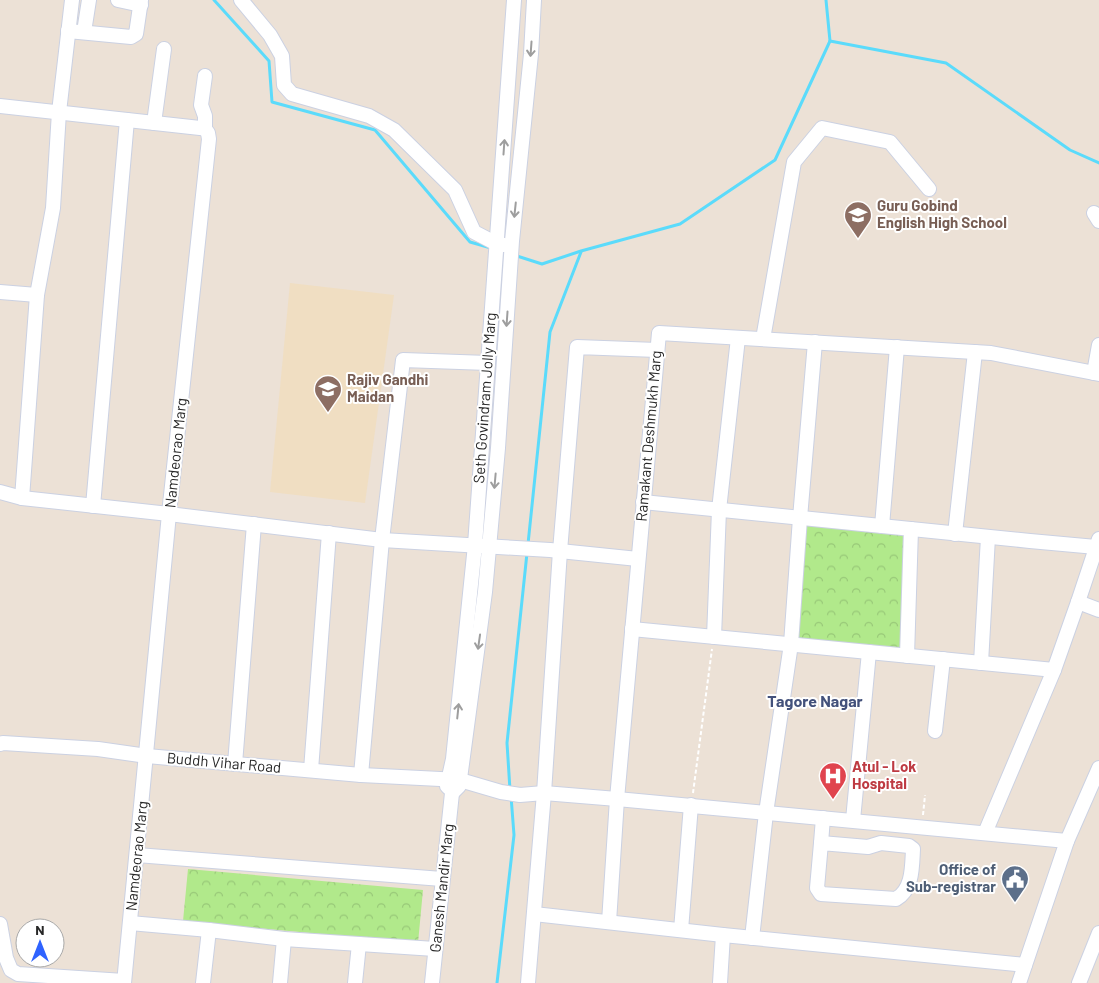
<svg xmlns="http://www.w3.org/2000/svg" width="1099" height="983" font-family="Barlow,sans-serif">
<defs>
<pattern id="park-crowns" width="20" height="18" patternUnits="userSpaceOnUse" patternTransform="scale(1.25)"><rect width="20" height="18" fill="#b1e98b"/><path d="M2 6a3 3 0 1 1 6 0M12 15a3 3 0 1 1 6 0" fill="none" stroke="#98c878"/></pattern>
</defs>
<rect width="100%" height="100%" fill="#ece1d6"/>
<polygon fill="#f0dec2" points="290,283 394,295 365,503 270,492"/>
<g fill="url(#park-crowns)">
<polygon points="800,518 911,529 907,656 791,644"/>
<polygon points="188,869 423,890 418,943 183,921"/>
</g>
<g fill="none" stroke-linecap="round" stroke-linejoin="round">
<g stroke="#5bdbfb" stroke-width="3">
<polyline points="214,0 269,61 272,102 375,130 470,242 491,248"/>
<polyline points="826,0 830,41 946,63 1070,150 1099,163"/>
<polyline points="514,255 542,264 581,251 680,224 775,160 830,41"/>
<polyline points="528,544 550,332 581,252"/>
<polyline points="510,790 507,743 527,553"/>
<polyline points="497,983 514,835 511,796"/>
</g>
<g stroke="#cbd1e2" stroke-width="16">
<g id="minor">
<polyline points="118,0 141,5"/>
<polyline points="241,0 270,35 282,56 284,85 292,94 369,116 394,130 455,190 474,232 497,244 504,245"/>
<polyline points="68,31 131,37 136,34 141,0"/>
<polyline points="84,32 89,0"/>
<polyline points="0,106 200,128 205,129 208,133 209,139 169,514 124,983"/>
<polyline points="154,123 164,49"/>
<polyline points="205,129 205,116 201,105 205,76"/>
<polyline points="1094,213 1099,221"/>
<polyline points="0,292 37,295"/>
<polyline points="763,339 794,162 822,128 890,142 929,189"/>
<polyline points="1094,373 1099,345"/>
<polyline points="0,492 22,498 169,514 382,540 550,550 638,559"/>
<polyline points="22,498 37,295 53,208 59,112 72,0"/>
<polyline points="643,502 1030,541 1096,547"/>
<polyline points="93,506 127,120"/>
<polyline points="882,526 897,347"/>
<polyline points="955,534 975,352"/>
<polyline points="1078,602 1099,610"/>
<polyline points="632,629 1054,670"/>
<polyline points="714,637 719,510 738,338"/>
<polyline points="907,656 911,529"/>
<polyline points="981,663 988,537"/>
<polyline points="935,731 943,659"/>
<polyline points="0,744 3,743 98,749 147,756 361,775 460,780 501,792 520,795 544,793 617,799 1067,841"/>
<polyline points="235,764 254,524"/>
<polyline points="311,770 329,533"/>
<polyline points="361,775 382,540 403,360 488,363"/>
<polyline points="449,788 447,786 453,759 475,545 514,0"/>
<polyline points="452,793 459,786 485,592 498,448 512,241 531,54 534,0"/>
<polyline points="853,820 869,652"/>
<polyline points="985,833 1054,670 1078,602 1099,539"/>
<path d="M821,843L868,847L881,843L909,846L913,849C912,867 913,889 896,899L821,894L817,888Z"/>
<polyline points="821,843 823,818"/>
<polyline points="137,855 442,879"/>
<polyline points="534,914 723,935 1025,965"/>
<polyline points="609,922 617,799 659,333 991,353 1099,374"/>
<polyline points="130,923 209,930 284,939 435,949"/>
<polyline points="0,924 6,958 11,970 18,974 124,981"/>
<polyline points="681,930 691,805"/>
<polyline points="752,938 766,813 791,644 800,518 815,342"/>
<polyline points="203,983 209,930"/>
<polyline points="280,983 284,939"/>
<polyline points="355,983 359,944"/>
<polyline points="432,983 452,793"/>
<polyline points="528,983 544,793 560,551 577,347 657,350"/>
<polyline points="720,983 723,935"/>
<polyline points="1019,983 1067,841 1099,768"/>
<polyline points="1079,983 1099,933"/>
</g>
</g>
<g stroke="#fff" stroke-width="2" stroke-dasharray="4 2.5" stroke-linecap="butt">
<polyline points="693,793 712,649"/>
<polyline points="923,815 925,795"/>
</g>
<use href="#minor" stroke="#fff" stroke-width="14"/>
</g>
<defs><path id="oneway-shaft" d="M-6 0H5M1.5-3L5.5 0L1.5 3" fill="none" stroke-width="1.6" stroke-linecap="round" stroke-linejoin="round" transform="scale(1.25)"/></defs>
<g stroke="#9e9e9e">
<use href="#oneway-shaft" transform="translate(531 49) rotate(94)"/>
<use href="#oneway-shaft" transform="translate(504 147) rotate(-86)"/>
<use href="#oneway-shaft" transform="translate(515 210) rotate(96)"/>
<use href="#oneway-shaft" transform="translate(507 319) rotate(94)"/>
<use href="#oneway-shaft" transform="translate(495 481) rotate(95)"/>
<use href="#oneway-shaft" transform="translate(479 642) rotate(98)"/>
<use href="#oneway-shaft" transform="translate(458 711) rotate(-84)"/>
</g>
<defs>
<g id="school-pin" transform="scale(1.4375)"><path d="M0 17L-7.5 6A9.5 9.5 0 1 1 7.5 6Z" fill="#8d6e63" stroke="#fff"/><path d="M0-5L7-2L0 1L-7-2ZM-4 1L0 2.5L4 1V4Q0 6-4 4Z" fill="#fff"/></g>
<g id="hospital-pin" transform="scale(1.4375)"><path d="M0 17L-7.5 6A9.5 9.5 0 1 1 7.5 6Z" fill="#e0444e" stroke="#fff"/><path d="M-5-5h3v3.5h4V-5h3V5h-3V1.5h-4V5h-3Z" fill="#fff"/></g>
<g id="civic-pin" transform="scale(1.4375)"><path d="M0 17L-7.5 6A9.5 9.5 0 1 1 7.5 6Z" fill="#5c6f8a" stroke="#fff"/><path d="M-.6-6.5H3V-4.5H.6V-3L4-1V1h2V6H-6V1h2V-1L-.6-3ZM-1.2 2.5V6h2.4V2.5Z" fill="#fff"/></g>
</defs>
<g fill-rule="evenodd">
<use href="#school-pin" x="858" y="215"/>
<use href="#school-pin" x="328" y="389"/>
<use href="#hospital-pin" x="833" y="776"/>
<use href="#civic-pin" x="1015" y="879"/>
</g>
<g text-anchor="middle" stroke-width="4" stroke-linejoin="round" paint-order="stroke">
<g font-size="15" font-weight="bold" fill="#785e54" stroke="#fff" text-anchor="start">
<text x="877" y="211">Guru Gobind<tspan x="877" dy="17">English High School</tspan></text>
<text x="347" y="385">Rajiv Gandhi<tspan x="347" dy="17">Maidan</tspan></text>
</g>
<g font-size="15" fill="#272727" stroke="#fff">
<text transform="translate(485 398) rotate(-86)" y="5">Seth Govindram Jolly Marg</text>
<text transform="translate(649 436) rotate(-85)" y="5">Ramakant Deshmukh Marg</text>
<text transform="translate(176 453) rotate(-84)" y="5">Namdeorao Marg</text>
<text transform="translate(224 763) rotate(5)" y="5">Buddh Vihar Road</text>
<text transform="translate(137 856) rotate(-84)" y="5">Namdeorao Marg</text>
<text transform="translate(442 888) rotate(-84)" y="5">Ganesh Mandir Marg</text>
</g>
<g font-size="15" font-weight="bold" fill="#be3a42" stroke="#fff" text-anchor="start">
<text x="852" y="772">Atul - Lok<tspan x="852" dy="17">Hospital</tspan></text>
</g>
<g font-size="15" font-weight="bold" fill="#4e5e75" stroke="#fff" text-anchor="end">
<text x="996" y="875">Office of<tspan x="996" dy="17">Sub-registrar</tspan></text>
</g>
<g font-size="16" font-weight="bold" fill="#43517b" stroke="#fff">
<text x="815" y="707">Tagore Nagar</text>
</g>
</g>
<g transform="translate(40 943)"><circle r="24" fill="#ffffff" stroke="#a9a9a9"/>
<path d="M0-4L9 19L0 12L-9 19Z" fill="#2f63ff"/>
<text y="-8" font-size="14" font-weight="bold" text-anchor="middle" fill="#272727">N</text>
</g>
</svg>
